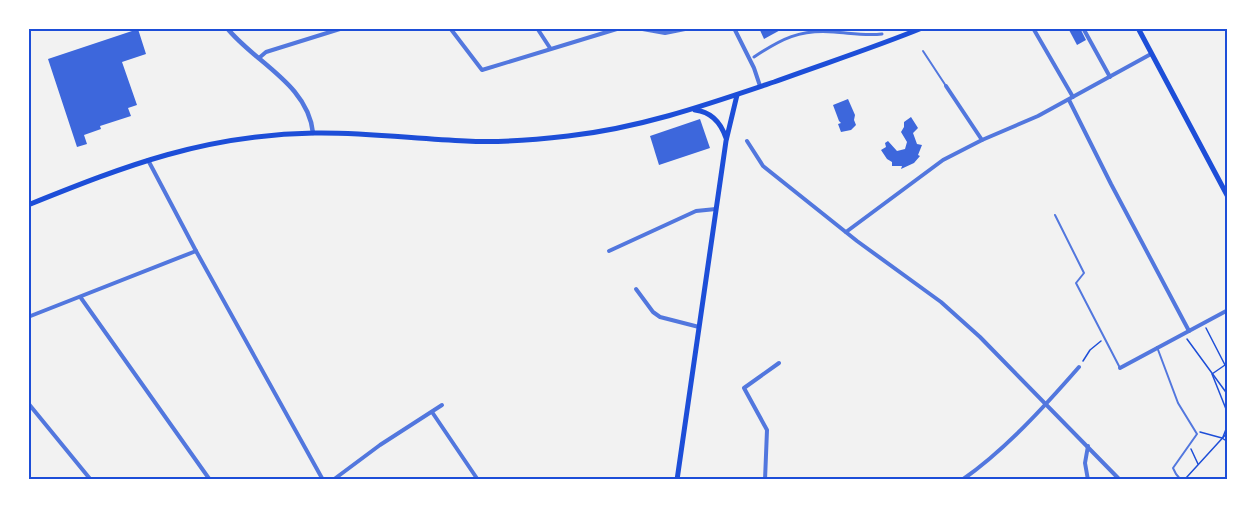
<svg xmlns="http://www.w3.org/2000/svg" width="1256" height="508" font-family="Arial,sans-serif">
<rect width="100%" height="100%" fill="#f2f2f2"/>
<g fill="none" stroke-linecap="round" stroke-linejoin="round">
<polyline stroke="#bfd3fe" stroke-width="2" points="1228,89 1228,126"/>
</g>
<g fill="#3d67dc">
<polygon points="759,28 784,28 764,39"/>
<polygon points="1068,28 1080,28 1086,40 1077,45"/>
<polygon points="138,29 146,54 122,62 137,105 128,108 131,116 100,126 101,129 84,135 87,144 77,147 48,59"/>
<polygon points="848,99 855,115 854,120 856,125 851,130 841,132 838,124 841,123 839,121 833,105"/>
<polygon points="911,117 918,128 913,133 917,144 922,145 918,155 920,156 914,163 901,169 902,166 892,166 892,162 887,159 881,150 886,147 885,143 888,141 897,151 905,149 907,142 901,132 904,127 904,122"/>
<polygon points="700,119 710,148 659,165 650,136"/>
</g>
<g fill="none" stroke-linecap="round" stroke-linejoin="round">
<g stroke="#1d4ed8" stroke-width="1.5">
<polyline points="1206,328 1225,365 1212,374 1228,414"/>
<polyline points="1187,339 1228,395"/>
<polyline points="1083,361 1090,350 1101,341"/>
<polyline points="1226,366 1228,372"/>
<polyline points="1200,432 1222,438 1228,442"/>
<polyline points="1223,437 1228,424"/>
<polyline points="1191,449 1198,464"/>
<polyline points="1186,478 1228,432"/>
</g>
<g stroke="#5277de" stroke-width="2">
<polyline points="923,51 946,86"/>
<polyline points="1055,215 1084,273 1076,283 1120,368"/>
<polyline points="1157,347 1178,403 1197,434 1173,468 1176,474 1181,480"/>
</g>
<path stroke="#5277de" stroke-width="3" d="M754,57C781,39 800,29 834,32C850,33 865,36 882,34"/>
<g stroke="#5277de" stroke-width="4">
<polyline points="450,28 482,70 620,28"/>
<polyline points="537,28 550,48"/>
<polyline points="637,28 665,33 690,28"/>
<polyline points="734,28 754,68 760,86"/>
<polyline points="1033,28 1073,97"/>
<polyline points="1083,28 1110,77"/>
<polyline points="259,58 266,52 343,28"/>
<polyline points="946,86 982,140"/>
<polyline points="1069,100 1111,184 1189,331"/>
<polyline points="747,141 763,166 857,241 941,302 980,337 1120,480"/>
<polyline points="148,160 196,251 323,480"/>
<polyline points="846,232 943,160 982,140 1038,116 1151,54"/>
<polyline points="609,251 696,211 716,209"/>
<polyline points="636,289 653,312 660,317 699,327"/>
<polyline points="81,298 210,480"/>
<polyline points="28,317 196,251"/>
<polyline points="1120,368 1228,310"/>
<polyline points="28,403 91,480"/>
<polyline points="432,412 478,480"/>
<polyline points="28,478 30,480"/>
<polyline points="333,480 380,445 442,405"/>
<polyline points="765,480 767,430 744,388 779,363"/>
<path d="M962,480C1006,449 1044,407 1079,367"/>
<polyline points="1088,480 1085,463 1088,446"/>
</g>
<path stroke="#5277de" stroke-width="4.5" d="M227,28C254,62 308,84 313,133"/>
<g stroke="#1d4ed8" stroke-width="5">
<polyline points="1138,28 1228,197"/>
<path d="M695,110C712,112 721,123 726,138"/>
<path d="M28,205C127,165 205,135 314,133C364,132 416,139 466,141C500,143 534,140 568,136C640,128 706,105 774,82C823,64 873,48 922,28"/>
<polyline points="677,480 726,141 737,95"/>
</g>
</g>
<rect width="1256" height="508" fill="none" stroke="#ffffff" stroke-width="60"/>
<rect x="30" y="30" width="1196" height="448" fill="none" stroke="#1d4ed8" stroke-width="2"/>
</svg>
